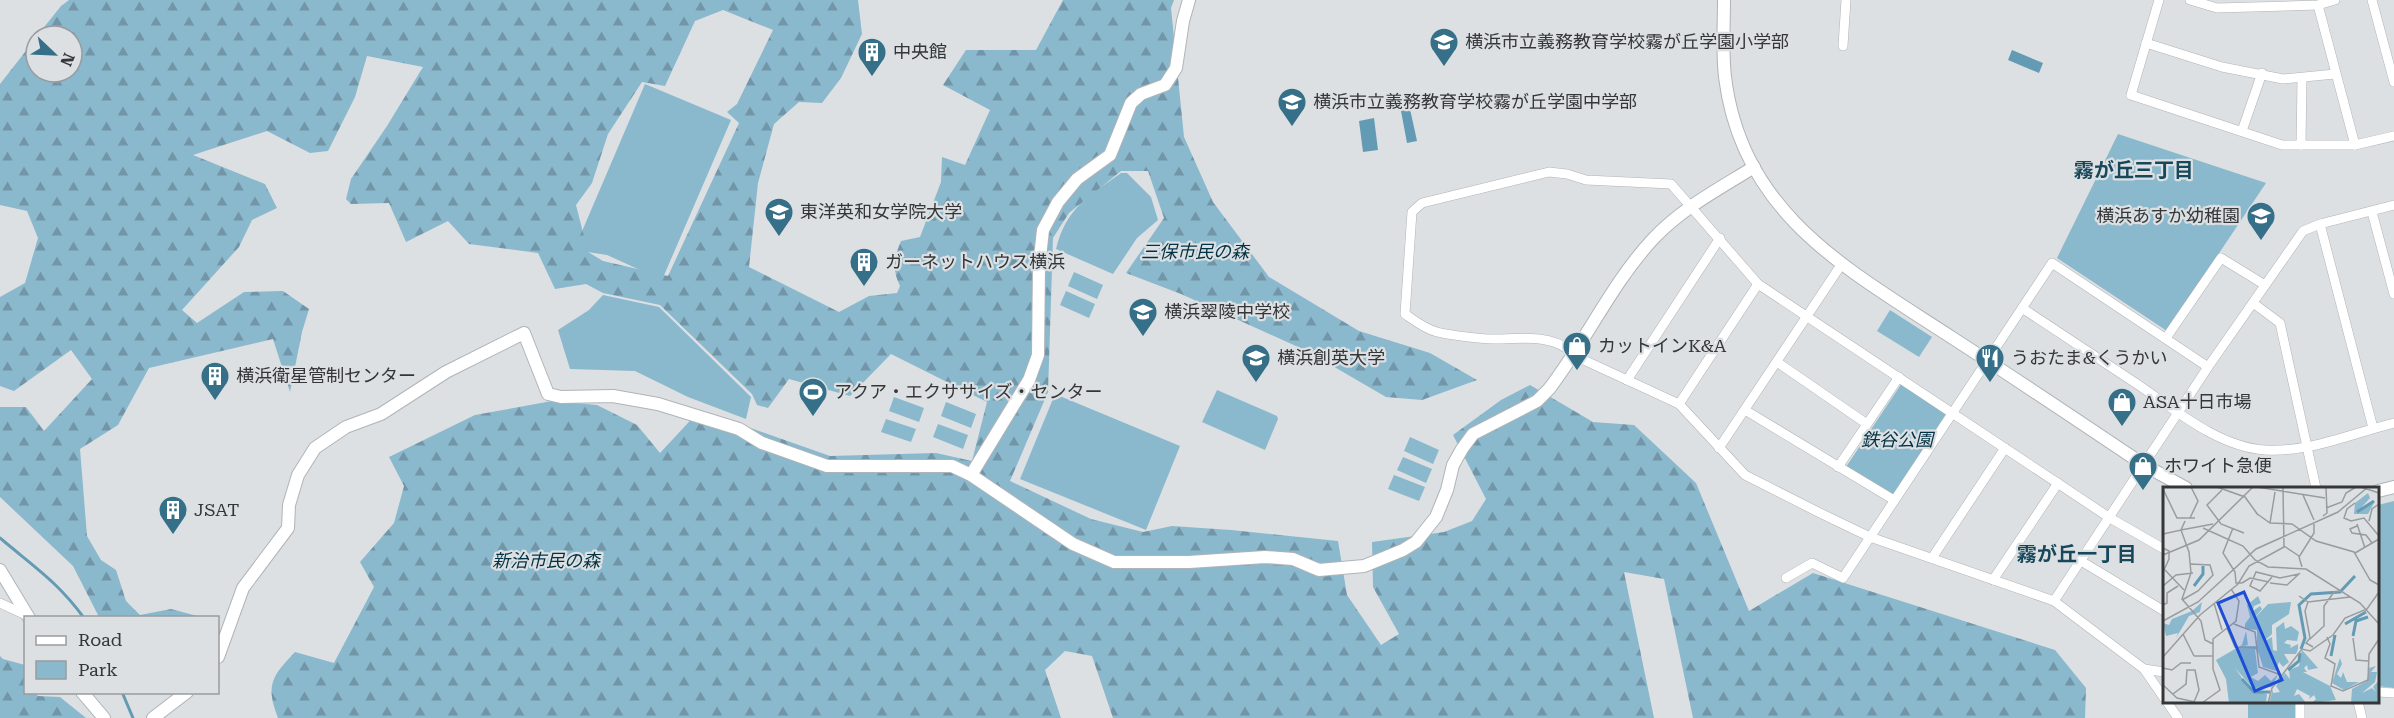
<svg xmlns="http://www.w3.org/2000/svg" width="2394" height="718" font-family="'Roboto Serif','Noto Sans JP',serif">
<defs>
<pattern id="forest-firs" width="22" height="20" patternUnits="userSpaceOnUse" patternTransform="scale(1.5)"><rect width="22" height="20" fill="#8ab8cd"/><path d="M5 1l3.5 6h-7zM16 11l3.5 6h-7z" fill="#7296a7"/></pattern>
</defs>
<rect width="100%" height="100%" fill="#dce0e3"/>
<g fill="#8ab8cd">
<polygon points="645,84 731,120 662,280 607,255 574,250"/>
<polygon points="2118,134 2266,183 2167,331 2057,258"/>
<path d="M1121,173H1127L1151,197L1158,220L1137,238L1113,274L1056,249C1066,208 1089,196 1121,173Z"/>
<polygon points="1074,272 1103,285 1097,299 1068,286"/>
<polygon points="1066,291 1095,304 1089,318 1060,305"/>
<polygon points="603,295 659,307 751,397 746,419 688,397 635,371 570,369 558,330 589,310"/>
<polygon points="1890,310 1932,337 1919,357 1877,331"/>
<polygon points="1902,383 1947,413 1893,495 1846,467"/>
<polygon points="1217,390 1277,416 1278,419 1265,450 1202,422"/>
<polygon points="1055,394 1180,446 1146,530 1020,479"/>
<polygon points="894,397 924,408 919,422 889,411"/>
<polygon points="946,402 976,414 971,428 941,416"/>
<polygon points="886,419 916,429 911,442 881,432"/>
<polygon points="938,424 968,435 963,449 933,437"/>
<polygon points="1410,437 1439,450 1433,464 1404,451"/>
<polygon points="1403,457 1432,469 1426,483 1397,470"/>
<polygon points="1394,475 1425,487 1419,501 1388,489"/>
<polygon points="2394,501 2394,688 2378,686 2378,505"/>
<rect x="2248" y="702" width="48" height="16"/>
</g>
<g fill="url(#forest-firs)" fill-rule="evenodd">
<path d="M69,0H858L862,34L841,78L822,103L799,102L774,124L758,183L749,267L839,312L869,296L897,293L900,286C892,270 894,257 901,241L920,237L941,182L942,157L965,165L990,110L943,85L966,50H1036L1063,0H1174L1171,8L1184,137L1213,202L1269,277L1359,331L1430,353L1477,380L1422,400L1386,397L1307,351L1181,294L1126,273L1164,218L1148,171H1121L1069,213L1053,238L1048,392L1010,481L1091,519L1143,532L1172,526L1231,530L1338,541L1347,595L1381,645L1399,634L1373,587L1372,542L1444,532L1472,521L1486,499L1453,435L1501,400L1530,385L1593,422L1634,425L1696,483L1749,611L1813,573L2055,650L2086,688L2085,718H1693L1664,579L1624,572L1654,718H1113L1092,656L1065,651L1045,670L1061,718H278C265,685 272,676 295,652L334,663L374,587L360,562L394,523L404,486L389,457L475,415L552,401L597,405L637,425L660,453L700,410L830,456L936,453L972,461L987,402L891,354L850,396L789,379L768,408L757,405L752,394L660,305L603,293L586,284L555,289L538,253L469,244L448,221L406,242L389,203L351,204L346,199L351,179L387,126L423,67L367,56L355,97L328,151L310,153L267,131L193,155L265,184L277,208L252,220L239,247L182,310L197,323L244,292L283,291L309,309L302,332L290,392L273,339L149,368L118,425L80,449L87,536L101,560L116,570L126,601L140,615L171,609L201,617H99L73,566L0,497V407H26L44,431L92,379L71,350L14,391L0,386V297L25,283L38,238L27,211L0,205V84L36,38V72H72V36H37L61,6ZM723,10L773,30L737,104L727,112L739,123L668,276L603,261L588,252L576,205L592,183L608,134L642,82L665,86L695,21Z"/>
<polygon points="0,656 3,659 25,665 26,692 35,693 38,696 60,697 86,718 0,718"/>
</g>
<g fill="#649bb4">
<polygon points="2012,50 2043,63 2039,73 2008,60"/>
<polygon points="1410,109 1417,141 1407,143 1401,111"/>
<polygon points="1374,118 1378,150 1363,152 1359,121"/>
</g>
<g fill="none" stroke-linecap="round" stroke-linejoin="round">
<g stroke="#649bb4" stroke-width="3">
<path d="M0,538C33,566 58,582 84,618"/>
<polyline points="122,692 133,718"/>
</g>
<g stroke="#b0b4b7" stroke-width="10">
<g id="minor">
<polyline points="2159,0 2131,95 2282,145 2355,145 2394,136"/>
<polyline points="2190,0 2217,8 2318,5 2335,0"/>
<polyline points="2372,0 2394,82"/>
<polyline points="2318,5 2355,145"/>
<polyline points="2146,43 2222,67 2283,79 2335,74"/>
<polyline points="1843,46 1846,0"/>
<polyline points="2242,131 2262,73"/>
<polyline points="2301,145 2302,79"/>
<polyline points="2372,212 2394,294"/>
<polyline points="2320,224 2373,428"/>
<polyline points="2253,303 2280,323 2316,488"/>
<path d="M2022,308C2060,333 2098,358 2137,384C2174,409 2218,447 2265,450C2308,453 2353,433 2394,423"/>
<polyline points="2166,338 2221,258 2265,285"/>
<polyline points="1777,362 1867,424"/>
<polyline points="1627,380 1720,238"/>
<polyline points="1679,404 1758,284"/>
<polyline points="1745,410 1894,500"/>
<polyline points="1719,448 1841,265"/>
<polyline points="1838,467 1899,377"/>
<path d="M2164,549L2110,518L1758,284L1671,184L1586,180L1567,174L1549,172L1422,203L1412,212L1405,314C1415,321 1425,329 1437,332C1450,335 1479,339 1493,339C1517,339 1557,333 1573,355L1679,404L1745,475L1820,513L1870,537L2054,601L2144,669L2164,698"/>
<polyline points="1932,558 2005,448"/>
<polyline points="2081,561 2164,611"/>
<polyline points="1786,578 1812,563 1843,578 2052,263 2208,367"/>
<polyline points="1993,580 2058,483"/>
<polyline points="2054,601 2208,367 2303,231 2320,224 2394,205"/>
<polyline points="0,603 28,616"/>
<polyline points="2144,669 2164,672"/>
<polyline points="2378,692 2394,693"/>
<polyline points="2167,702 2178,718"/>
<polyline points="2358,702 2362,718"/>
<polyline points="2300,718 2300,702"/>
</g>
</g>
<g stroke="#b0b4b7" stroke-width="14">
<g id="tertiary">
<path d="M1724,0C1724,26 1722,51 1725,77C1742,214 1847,269 1951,337C2016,379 2080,422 2144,465L2186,488"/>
<polyline points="971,475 1029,380 1038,355 1039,266 1043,230 1058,202 1077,179 1110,155 1131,103 1141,94 1165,85 1176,68 1183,21 1189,0"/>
<polyline points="2378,491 2394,487"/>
<polyline points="0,570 29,618"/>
<path d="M218,657L243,588L288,528L289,505L298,475L315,448L346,427L381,414L446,372L524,333L548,394L561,397L613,396L658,404L739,429L762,443L827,466H952L971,475L1073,544L1114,562H1189L1265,557L1293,559L1319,570L1364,566L1403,550L1416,542L1436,517L1447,490L1453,465L1462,449L1473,434L1537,401L1549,389C1586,341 1612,283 1653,239C1682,208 1719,189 1754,167"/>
<polyline points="82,692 104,718"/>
<polyline points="153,718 187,692"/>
</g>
</g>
<use href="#minor" stroke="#fff" stroke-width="9"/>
<use href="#tertiary" stroke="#fff" stroke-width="12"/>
</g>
<defs>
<g id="school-pin" transform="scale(1.5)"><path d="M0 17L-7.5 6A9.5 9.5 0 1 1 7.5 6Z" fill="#356f88" stroke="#dce0e3"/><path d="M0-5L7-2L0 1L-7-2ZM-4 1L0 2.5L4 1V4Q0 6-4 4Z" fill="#fff"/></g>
<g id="building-pin" transform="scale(1.5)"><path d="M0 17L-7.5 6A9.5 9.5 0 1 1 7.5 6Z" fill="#356f88" stroke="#dce0e3"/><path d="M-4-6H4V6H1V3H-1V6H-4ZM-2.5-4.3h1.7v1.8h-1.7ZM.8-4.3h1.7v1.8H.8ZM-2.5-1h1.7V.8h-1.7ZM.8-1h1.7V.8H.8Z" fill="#fff"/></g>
<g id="university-pin" transform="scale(1.5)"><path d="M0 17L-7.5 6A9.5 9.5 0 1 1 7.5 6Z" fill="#356f88" stroke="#dce0e3"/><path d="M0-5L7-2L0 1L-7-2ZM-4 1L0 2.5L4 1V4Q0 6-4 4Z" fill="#fff"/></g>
<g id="shop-pin" transform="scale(1.5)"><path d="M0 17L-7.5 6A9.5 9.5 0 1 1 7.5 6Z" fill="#356f88" stroke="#dce0e3"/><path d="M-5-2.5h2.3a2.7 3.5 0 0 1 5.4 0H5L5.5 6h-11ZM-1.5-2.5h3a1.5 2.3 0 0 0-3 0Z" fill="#fff"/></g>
<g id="restaurant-pin" transform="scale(1.5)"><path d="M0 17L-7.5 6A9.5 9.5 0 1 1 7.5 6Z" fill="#356f88" stroke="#dce0e3"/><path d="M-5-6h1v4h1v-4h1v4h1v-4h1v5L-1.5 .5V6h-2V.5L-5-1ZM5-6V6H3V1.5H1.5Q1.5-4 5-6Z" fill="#fff"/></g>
<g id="stadium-pin" transform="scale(1.5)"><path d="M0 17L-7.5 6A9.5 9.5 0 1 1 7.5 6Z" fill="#356f88" stroke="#dce0e3"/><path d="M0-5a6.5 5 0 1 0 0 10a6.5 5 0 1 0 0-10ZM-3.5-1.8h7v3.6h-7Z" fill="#fff"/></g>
</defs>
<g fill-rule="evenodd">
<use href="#school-pin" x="1444" y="42"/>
<use href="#building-pin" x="872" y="52"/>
<use href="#school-pin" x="1292" y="102"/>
<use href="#university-pin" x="779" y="212"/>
<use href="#school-pin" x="2261" y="216"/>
<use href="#building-pin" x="864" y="262"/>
<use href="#school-pin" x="1143" y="312"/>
<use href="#shop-pin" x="1577" y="346"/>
<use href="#university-pin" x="1256" y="358"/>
<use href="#restaurant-pin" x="1990" y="358"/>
<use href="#building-pin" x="215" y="376"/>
<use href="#stadium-pin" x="813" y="392"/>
<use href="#shop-pin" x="2122" y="402"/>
<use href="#shop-pin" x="2143" y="466"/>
<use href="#building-pin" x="173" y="510"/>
</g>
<g text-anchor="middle" stroke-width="4.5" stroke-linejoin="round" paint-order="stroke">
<g font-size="18" fill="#343637" stroke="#dce0e3" text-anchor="start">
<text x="1465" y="48">横浜市立義務教育学校霧が丘学園小学部</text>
<text x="893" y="58">中央館</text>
<text x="1313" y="108">横浜市立義務教育学校霧が丘学園中学部</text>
<text x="800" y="218">東洋英和女学院大学</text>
<text x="2240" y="222" text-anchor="end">横浜あすか幼稚園</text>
<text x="885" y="268">ガーネットハウス横浜</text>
<text x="1164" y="318">横浜翠陵中学校</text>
<text x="1598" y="352">カットインK&amp;A</text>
<text x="1277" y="364">横浜創英大学</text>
<text x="2011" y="364">うおたま&amp;くうかい</text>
<text x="236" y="382">横浜衛星管制センター</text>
<text x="834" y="398">アクア・エクササイズ・センター</text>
<text x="2143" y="408">ASA十日市場</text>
<text x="2164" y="472">ホワイト急便</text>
<text x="194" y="516">JSAT</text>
</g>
<g font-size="18" font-style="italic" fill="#003244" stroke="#dce0e3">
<text x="1195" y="258">三保市民の森</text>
<text x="1897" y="446">鉄谷公園</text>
<text x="546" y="567">新治市民の森</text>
</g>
<g font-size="20" font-weight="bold" fill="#17475a" stroke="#dce0e3">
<text x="2134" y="177">霧が丘三丁目</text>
<text x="2077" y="561">霧が丘一丁目</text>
</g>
</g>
<g transform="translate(2163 487)">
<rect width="216" height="216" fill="#dce0e3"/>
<path d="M205,6L207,11L198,21L212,14L205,27H191L192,16ZM95,109L98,116L91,119L90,124L97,119L99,122L88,135L105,117L128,115L126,127L109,138V147L100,155L109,150L110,163L114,164L113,141L121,135L122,142L128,139L136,145L134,154L124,153L121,156L128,158L127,161L135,157V162L133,167H121L126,175L120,180L116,175L113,184L100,180L96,167L92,162L95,186L88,190L95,194L102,188L108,194L115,187L109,200L90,201L72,181L87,202L104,207L103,216H66L63,192L53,173L79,158L83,144L85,158L81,159H94V143L82,142V137L87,130L84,118ZM39,115L37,125L26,129L13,151L15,146L3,149L0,136L6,138L9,132L29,124ZM139,163L155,181L145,183L144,178L141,181L144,185H140L167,199L173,213L149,216L153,212L151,208L146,212L147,209L134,202L131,209L136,207L143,216H106L110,202V206L117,205L113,199L122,186L127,192L126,183L136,179ZM177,171L179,177L174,187L178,191L180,185L184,195H196L181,203L169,196ZM213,179L208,185H214L212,195L199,206L209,201L213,205L210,200L216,193V216H188L189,202L204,194L206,181Z" fill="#8ab8cd"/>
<path fill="none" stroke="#649bb4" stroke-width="3" d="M194,25L211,14M31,99L40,87V79M182,137L203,125M190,149L193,134L205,130M138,162L142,151L136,118L148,107L177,105L192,89M168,169L172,148M125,183L136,174L137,166M79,192L91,205H107"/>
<path fill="none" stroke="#999c9e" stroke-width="1.5" d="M54,0L82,10L95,28M94,0L162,11M198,0L216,6M0,2L14,31H32M59,3L44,18L58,37L81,46M140,8L151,33M192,16L184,22L181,31L188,34L201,31L216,49M163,21L179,15L183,6L193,0M93,26L107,36L129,37L153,54L191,65L207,93L216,98M160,29L164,26L163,0M27,31L35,14L28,0M22,34L18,43L50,37M206,34L209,22L216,17M107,36L112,5M194,37L202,61M194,39L187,42L189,46L203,48L209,56M40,41L80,59L92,73L105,80L143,82L197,116L216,137M70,41L60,66L72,85L73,96H79M0,47L18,43L26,65L28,86L19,112L38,134L42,153L50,157M121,59L136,69M0,61L6,64V72L0,85M192,66L216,52M0,68L36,53L90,0M139,80L136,70L151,46V37M2,83L21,103M109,90L97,104L87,99L93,85L117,91L136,87M79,96L87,91L106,95M107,96L124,98L137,86M0,99L13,88L30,86M136,109L145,115L187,110M19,113L35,104L50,88L47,78L28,77M145,115L142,124L147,151L143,156L150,160M51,116L59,143M0,118L4,116V106L15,99M0,134L35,115L93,62L175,25L205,0M71,137L92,145L96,180L118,188M64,141L72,160L95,161M20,147L31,169M164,150L167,157L162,171L172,177L168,199L180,204L205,193L206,167L216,152M190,151L193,173L205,174M147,152L161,139V119L171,105L177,104M31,169H50M0,170L37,128L75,97L86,79L121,60L120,0M0,181L9,183L18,176H28M0,198L14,211L32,215M10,207L23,197L24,183H32L36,203L31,215M39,216L57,203L50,182V152L73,134L76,114L68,102M105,216L109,201L139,162L147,164L170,148L182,131L204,122L216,105"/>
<path fill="#1d4ed8" fill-opacity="0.15" stroke="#1d4ed8" stroke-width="3" d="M81,105L119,193L92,204L55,116Z"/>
<rect width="216" height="216" fill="none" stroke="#343637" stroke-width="3"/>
</g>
<rect x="24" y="616" width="195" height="78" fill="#dce0e3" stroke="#999c9e" stroke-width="1.5"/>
<rect x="36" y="636" width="30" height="9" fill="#ffffff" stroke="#999c9e" stroke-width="1.5"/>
<text x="78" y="646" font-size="18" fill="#343637">Road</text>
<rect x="36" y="661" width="30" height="18" fill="#8ab8cd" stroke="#999c9e" stroke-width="1.5"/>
<text x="78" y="676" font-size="18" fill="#343637">Park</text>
<g transform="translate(54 54) rotate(113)"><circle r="28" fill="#dce0e3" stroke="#999c9e" stroke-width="1.5"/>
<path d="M0-4.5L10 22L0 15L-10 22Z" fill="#356f88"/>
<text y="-9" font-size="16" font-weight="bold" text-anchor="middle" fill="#343637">N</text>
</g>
</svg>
